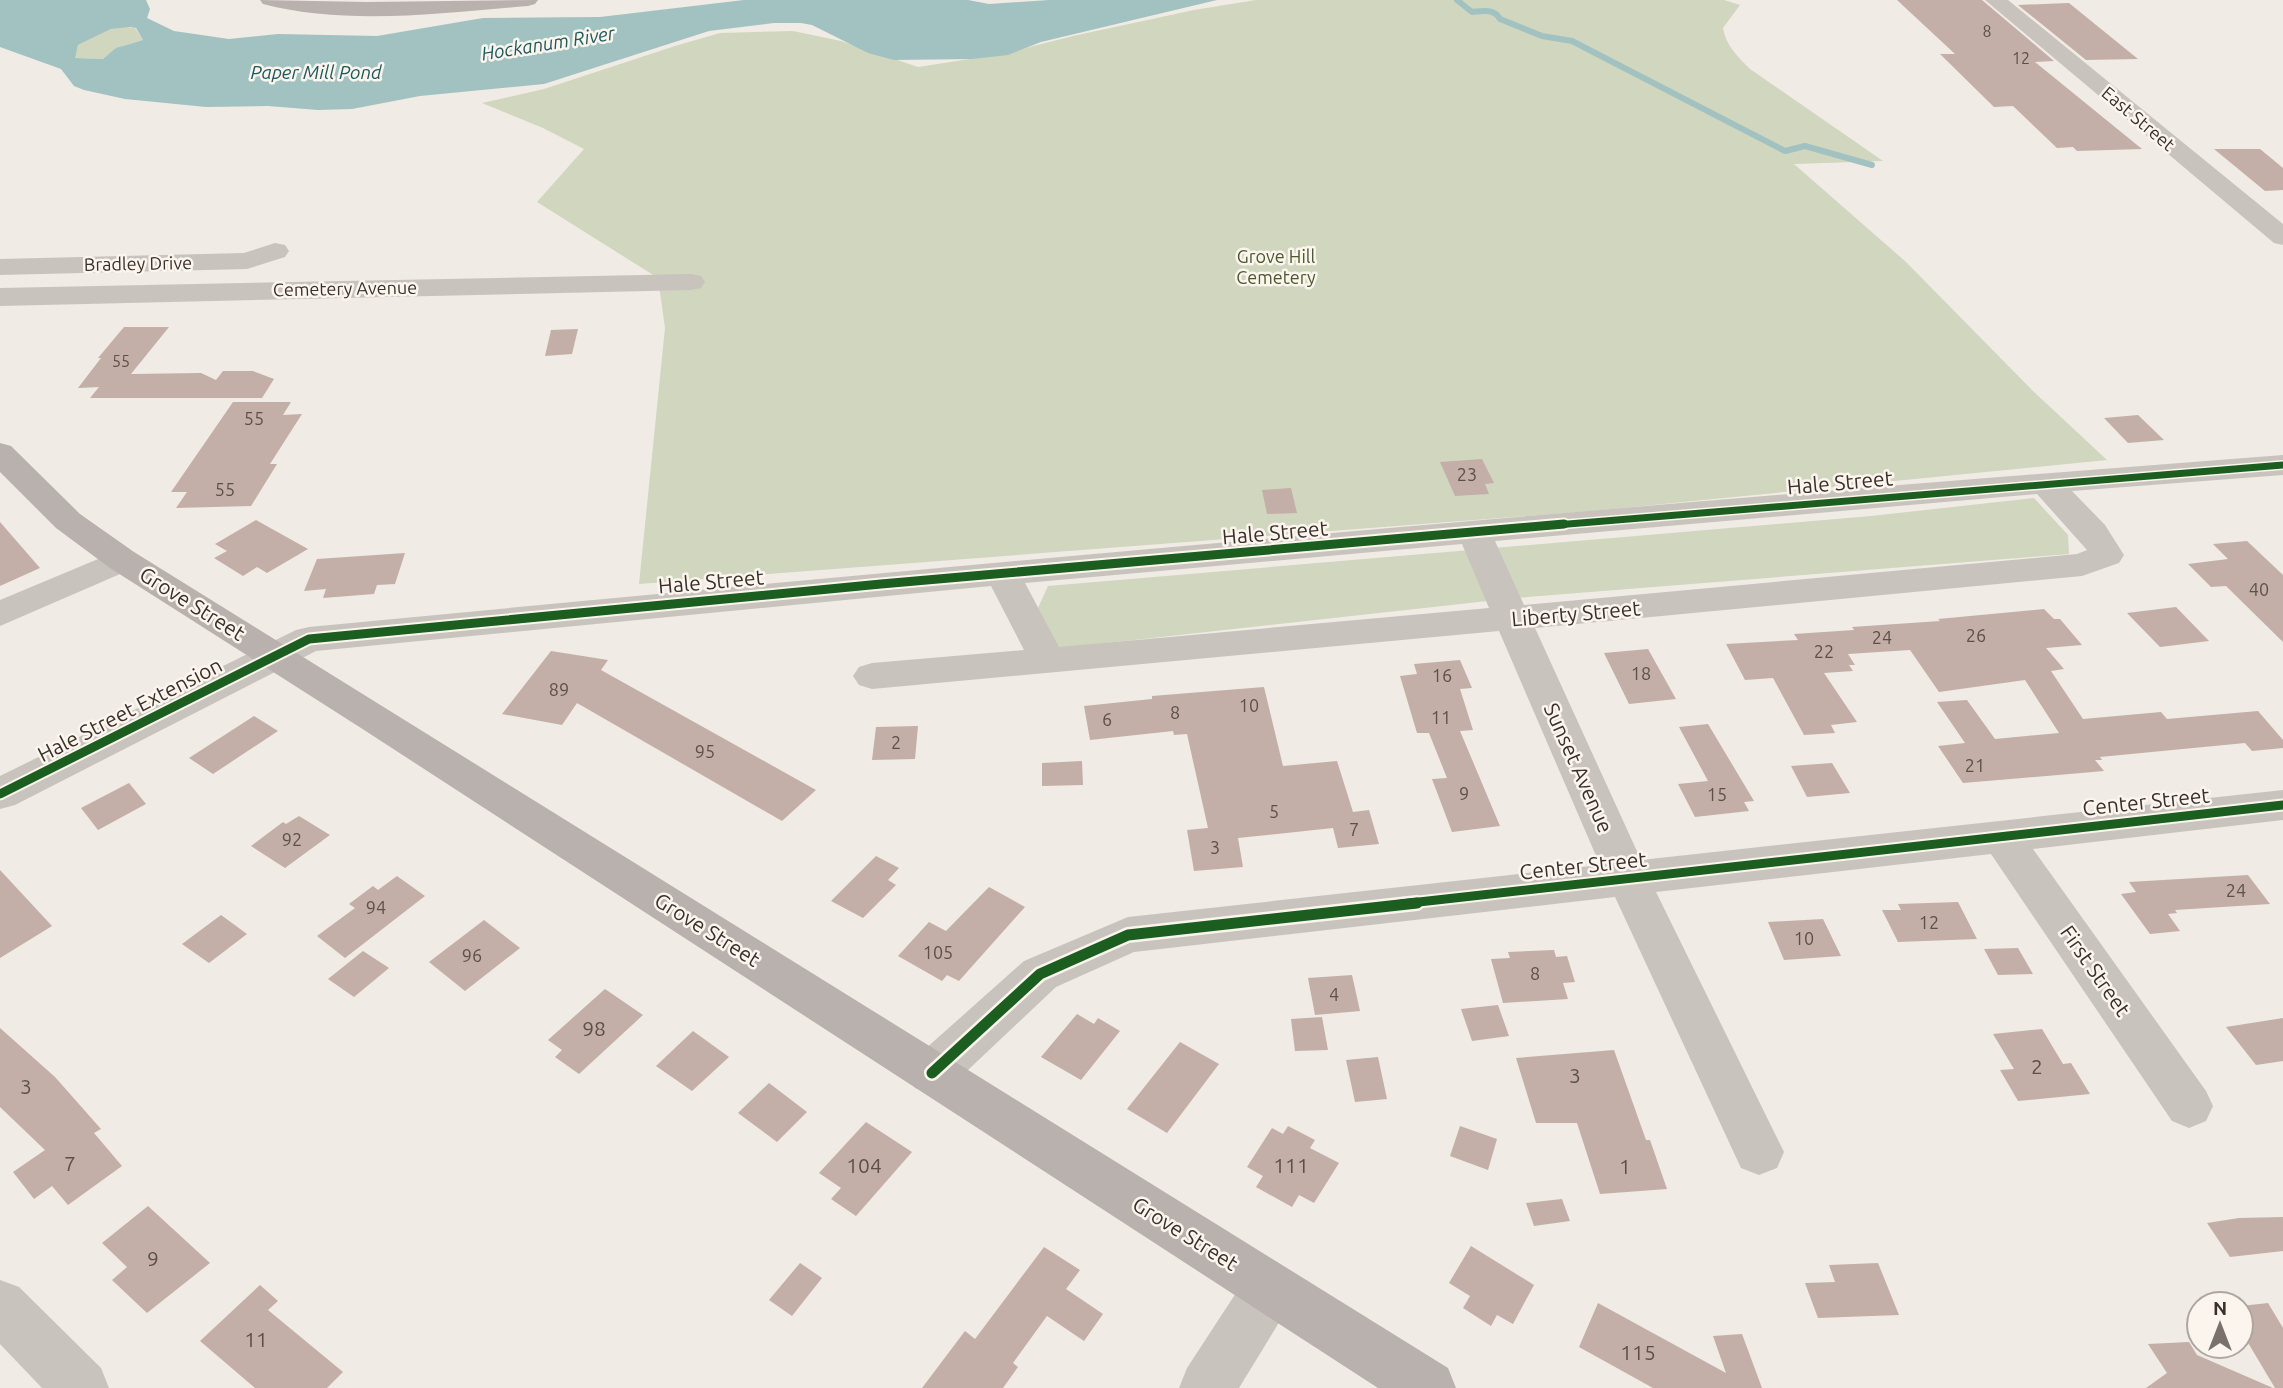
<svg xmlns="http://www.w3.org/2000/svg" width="2283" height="1388" font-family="Ubuntu,sans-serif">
<rect width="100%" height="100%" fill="#f0ebe5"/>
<g fill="#d1d6bf">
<path d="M1256,0H1724L1740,5L1723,28C1726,46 1738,57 1750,69L1883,161L1794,164L1906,262L2033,391L2107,460L1592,511L639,584L665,328L658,278L537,202L584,149L543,128L482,103L544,89L675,46L720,33L793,31L841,41L918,67L1002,54L1073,36L1194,10Z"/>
<polygon points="126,27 135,28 143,40 122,46 103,59 74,58 78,45 111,29"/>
<polygon points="2034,498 2068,535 2069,554 1515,598 1053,649 1032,621 1048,586 1871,516"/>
</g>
<path fill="#a1c2c1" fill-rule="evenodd" d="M0,0H146L150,9L147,18L174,31L229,39L278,34L377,36L483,18L600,17L744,0H968L989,4L1049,0H1217L1041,42L1008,55L972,59L894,60L868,53L812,25L801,23H774L709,31L544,84L420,96L352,109L318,110L268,106L206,107L125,99L84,90L74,86L61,69L0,47ZM130,27L136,28L143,40L116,48L103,59L75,58L78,45L111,29Z"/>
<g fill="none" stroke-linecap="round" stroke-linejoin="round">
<path stroke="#a1c2c1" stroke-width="6" d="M1457,0L1472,12C1482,11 1494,8 1500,19L1542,36L1572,41L1785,151L1805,146L1872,165"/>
</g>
<g fill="#c3afa7">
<polygon points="1897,0 1982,0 2054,61 2035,62 2142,149 2077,151 2073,147 2057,148 2013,106 1994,107 1940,54 1955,54"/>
<polygon points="2069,3 2138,59 2086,60 2018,5"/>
<polygon points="2214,149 2260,149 2283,168 2283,190 2265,191"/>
<polygon points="124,327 169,327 131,374 201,373 216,380 223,371 253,371 274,379 262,398 90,398 99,387 78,388 101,358 98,358"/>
<polygon points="578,329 572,354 545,356 551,330"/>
<polygon points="233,402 291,402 283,415 302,414 270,464 277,464 251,506 176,508 187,492 171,492"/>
<polygon points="2138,415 2164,440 2128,443 2104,418"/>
<polygon points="1482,459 1494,483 1485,484 1489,494 1455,496 1440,462"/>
<polygon points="1291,488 1297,513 1267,514 1262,490"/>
<polygon points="256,520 308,549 267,573 257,567 243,576 214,558 227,551 215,544"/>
<polygon points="0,522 40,568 0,586"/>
<polygon points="2247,541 2283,575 2283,642 2226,586 2211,587 2188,564 2228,559 2213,544"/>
<polygon points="405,553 395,584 377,585 374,594 323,598 326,589 304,591 317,559"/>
<polygon points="2176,607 2209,641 2160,647 2127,613"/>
<polygon points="2044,609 2054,619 2060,619 2082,645 2046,648 2064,669 2051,671 2083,719 2161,712 2167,719 2258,711 2283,740 2283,748 2252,751 2245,743 2100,757 2102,760 2095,760 2104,771 1963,783 1938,746 1965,743 1937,702 1967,700 1995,739 2059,733 2025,680 1939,692 1910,650 1848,654 1855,665 1849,665 1853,671 1824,673 1857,722 1831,725 1835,733 1804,735 1773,678 1745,680 1726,644 1798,640 1794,634 1854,630 1852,627 1940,621 1938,619"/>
<polygon points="1648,649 1676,699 1629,704 1604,653"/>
<polygon points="551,651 608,660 601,670 816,790 782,821 577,703 562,725 502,714"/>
<polygon points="1460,660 1472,688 1460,689 1473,730 1460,731 1500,826 1452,832 1432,779 1447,778 1429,733 1417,733 1400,676 1417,674 1414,664"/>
<polygon points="1264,687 1283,766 1337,761 1353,812 1369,810 1379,844 1338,848 1333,828 1238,838 1243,867 1194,871 1187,830 1208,828 1187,734 1174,735 1173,731 1090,740 1084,706 1152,699 1152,696"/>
<polygon points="254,716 278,731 213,774 189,758"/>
<polygon points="1708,724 1754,801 1744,802 1749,811 1695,817 1678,784 1708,781 1679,727"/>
<polygon points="918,726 915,759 872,760 876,727"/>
<polygon points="1082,761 1083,785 1042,786 1042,763"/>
<polygon points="1832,763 1850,793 1807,797 1791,766"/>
<polygon points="129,783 146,804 98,830 81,808"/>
<polygon points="299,816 330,835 285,868 251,846 283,822 286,824"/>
<polygon points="876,856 899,868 888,880 896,885 863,918 831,901"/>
<polygon points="0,870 52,926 0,958"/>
<polygon points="2248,875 2270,904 2175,910 2177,913 2168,914 2180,931 2150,934 2121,894 2136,892 2129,882"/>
<polygon points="397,876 425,896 345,958 317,936 355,908 349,904 373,886 378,890"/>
<polygon points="989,887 1025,907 959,981 947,975 942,981 898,956 929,922 946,931"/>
<polygon points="1958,902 1977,939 1898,942 1882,910 1901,910 1898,904"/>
<polygon points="221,915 247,934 209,963 182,944"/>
<polygon points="1823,919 1841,956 1784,960 1768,922"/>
<polygon points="484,920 520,948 465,991 429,962"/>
<polygon points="2018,948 2033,974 1998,975 1984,949"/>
<polygon points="1554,950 1556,957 1567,956 1575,982 1563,983 1568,999 1503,1003 1491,959 1510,958 1508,952"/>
<polygon points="363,951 389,968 354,997 328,979"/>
<polygon points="1352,975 1360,1011 1315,1015 1308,978"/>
<polygon points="605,989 643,1015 579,1074 555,1057 562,1050 548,1040"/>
<polygon points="1498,1005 1509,1036 1472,1041 1461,1009"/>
<polygon points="1077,1014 1094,1024 1098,1018 1120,1031 1081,1080 1041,1057"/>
<polygon points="1322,1017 1328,1050 1295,1051 1291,1019"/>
<polygon points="2283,1018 2283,1061 2256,1065 2226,1027"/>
<polygon points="0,1028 55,1077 101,1129 94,1133 122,1166 68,1205 52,1186 34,1199 13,1172 45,1150 0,1107"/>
<polygon points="2042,1029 2063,1064 2071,1063 2090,1094 2018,1101 2000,1070 2014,1069 1993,1034"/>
<polygon points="693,1031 729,1057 692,1091 656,1066"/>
<polygon points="1180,1042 1219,1064 1167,1133 1127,1109"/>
<polygon points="1614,1050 1646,1140 1650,1140 1667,1189 1600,1194 1577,1123 1536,1123 1516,1058"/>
<polygon points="1378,1057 1387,1099 1355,1102 1346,1060"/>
<polygon points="769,1083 807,1112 777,1142 738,1113"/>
<polygon points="866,1122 912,1152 856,1216 831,1199 841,1188 819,1173"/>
<polygon points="1288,1126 1315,1140 1310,1148 1339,1163 1314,1203 1299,1195 1292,1207 1256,1187 1263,1176 1247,1167 1272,1128 1283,1134"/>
<polygon points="1460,1126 1497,1139 1488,1170 1450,1156"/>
<polygon points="1562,1199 1570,1221 1534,1226 1526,1203"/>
<polygon points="148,1206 210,1263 147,1313 112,1280 127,1267 102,1243"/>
<polygon points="2283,1217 2283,1251 2230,1257 2207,1223 2239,1218"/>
<polygon points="1471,1246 1534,1285 1513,1324 1497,1315 1491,1326 1463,1308 1470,1296 1449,1283"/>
<polygon points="1044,1247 1080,1270 1066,1289 1103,1314 1084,1341 1047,1316 1013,1363 1018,1367 1003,1388 922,1388 965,1331 975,1339"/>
<polygon points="800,1263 822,1278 792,1316 769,1300"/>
<polygon points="1878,1263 1899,1315 1818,1318 1805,1283 1835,1282 1829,1265"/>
<polygon points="260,1285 278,1301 268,1310 343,1372 327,1388 255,1388 200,1341"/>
<polygon points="1598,1303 1726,1373 1713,1336 1742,1334 1762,1388 1653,1388 1579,1347"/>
<polygon points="2268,1303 2283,1328 2283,1388 2275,1388 2241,1331 2241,1306"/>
<polygon points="2189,1342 2197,1355 2273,1388 2146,1388 2167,1373 2148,1344"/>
</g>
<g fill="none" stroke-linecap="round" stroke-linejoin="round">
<g fill="#c9c3be" fill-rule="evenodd">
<polygon points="1985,0 2008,0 2283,224 2283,245 2274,243"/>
<polygon points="275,243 285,245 289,251 285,257 247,269 0,275 0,259 244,253"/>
<polygon points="691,274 701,276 705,282 701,288 691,290 0,306 0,288"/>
<path d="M2283,455V475L2072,491L2105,525L2124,555L2119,563L2082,576L1535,628L1641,860L2283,790V820L2033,849L2206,1091L2213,1106L2206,1121L2189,1128L2172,1121L1991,854L1656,892L1784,1152L1777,1168L1759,1175L1741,1168L1615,897L1134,952L1056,987L949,1088L932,1094L915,1088L908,1073L915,1058L1024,961L1128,917L1600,865L1499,631L872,689L859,685L853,676L859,667L872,663L1024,650L991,586L316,651L15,805L0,809V776L296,630L309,627C967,564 1624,505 2283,455ZM2037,494L2087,550L2077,554L1524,605L1495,541ZM1462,544L1489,608L1059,647L1025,583Z"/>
<polygon points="122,549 134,552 140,560 134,568 0,626 0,600"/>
<polygon points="1270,1262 1289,1270 1297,1288 1289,1306 1239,1388 1179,1388 1187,1368 1251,1270"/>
<polygon points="0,1280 19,1287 101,1368 109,1388 42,1388 0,1344"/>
</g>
<g fill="#b8b1ad" fill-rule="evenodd">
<path d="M260,0L367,2L538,0L535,4L528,6C442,13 348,26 263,4Z"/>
<polygon points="0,443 11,446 80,514 134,552 1448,1368 1456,1388 1378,1388 361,728 110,568 56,528 0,472"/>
</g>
<g stroke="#fbf5ee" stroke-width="10">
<polyline id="cycleway-far2" points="1544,526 2283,465"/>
</g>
<g stroke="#fbf5ee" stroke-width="13">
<g id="cycleway-far1">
<polyline points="0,794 309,639 881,584 1564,524"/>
<polyline points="1401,904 2283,805"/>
</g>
</g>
<g stroke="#fbf5ee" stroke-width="16">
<polyline id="cycleway" points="932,1073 1040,974 1128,935 1417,903"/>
</g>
<use href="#cycleway-far2" stroke="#1b5e20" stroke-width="7"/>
<use href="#cycleway-far1" stroke="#1b5e20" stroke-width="9"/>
<use href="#cycleway" stroke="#1b5e20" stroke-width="11"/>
</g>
<g text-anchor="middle" stroke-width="5" stroke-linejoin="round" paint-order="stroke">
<g font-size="16" fill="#5d504a">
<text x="1987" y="37">8</text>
<text x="2021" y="64">12</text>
<text x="121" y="367">55</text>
</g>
<g font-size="18" fill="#3b302b" stroke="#fbf5ee">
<text transform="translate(2138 119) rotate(40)" y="6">East Street</text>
<text transform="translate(138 264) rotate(-1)" y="6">Bradley Drive</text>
<text transform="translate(345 289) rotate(-1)" y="6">Cemetery Avenue</text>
</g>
<g font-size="18" fill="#4a5a2e" stroke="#fbf5ee">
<text x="1276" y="263">Grove Hill<tspan x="1276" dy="21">Cemetery</tspan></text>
</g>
<g font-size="18" fill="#5d504a">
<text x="254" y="425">55</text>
<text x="1467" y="481">23</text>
<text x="225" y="496">55</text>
<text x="2259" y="596">40</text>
<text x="1976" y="642">26</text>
<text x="1882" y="644">24</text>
<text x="1824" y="658">22</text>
<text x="1641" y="680">18</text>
<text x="1442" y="682">16</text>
<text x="559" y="696">89</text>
<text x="1249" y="712">10</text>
<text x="1175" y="719">8</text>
<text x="1441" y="724">11</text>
<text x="1107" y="726">6</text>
<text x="896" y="749">2</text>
<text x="705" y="758">95</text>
<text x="1975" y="772">21</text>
<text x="1464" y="800">9</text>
<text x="1717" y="801">15</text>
<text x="1274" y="818">5</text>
<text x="1354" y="836">7</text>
<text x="292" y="846">92</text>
<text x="1215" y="854">3</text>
<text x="2236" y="897">24</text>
<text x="376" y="914">94</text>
<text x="1929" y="929">12</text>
<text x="1804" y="945">10</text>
<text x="938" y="959">105</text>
<text x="472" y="962">96</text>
<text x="1535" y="980">8</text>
<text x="1334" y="1001">4</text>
</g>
<g font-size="19" font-style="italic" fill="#1f5a5e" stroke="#fbf5ee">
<text transform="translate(548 43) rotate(-9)" y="7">Hockanum River</text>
<text x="316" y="79">Paper Mill Pond</text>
</g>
<g font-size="21" fill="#3b302b" stroke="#fbf5ee">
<text transform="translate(1840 483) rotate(-5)" y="7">Hale Street</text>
<text transform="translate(1275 533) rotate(-5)" y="7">Hale Street</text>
<text transform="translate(711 582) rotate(-5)" y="7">Hale Street</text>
<text transform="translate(192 604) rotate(32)" y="7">Grove Street</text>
<text transform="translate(1576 614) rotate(-5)" y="7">Liberty Street</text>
<text transform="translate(130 710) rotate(-27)" y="7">Hale Street Extension</text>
<text transform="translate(1578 768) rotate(66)" y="7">Sunset Avenue</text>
<text transform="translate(2146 802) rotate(-6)" y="7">Center Street</text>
<text transform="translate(1583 866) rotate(-6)" y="7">Center Street</text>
<text transform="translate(707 930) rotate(32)" y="7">Grove Street</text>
<text transform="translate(2095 971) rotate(55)" y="7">First Street</text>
<text transform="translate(1185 1234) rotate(32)" y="7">Grove Street</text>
</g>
<g font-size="21" fill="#5d504a">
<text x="594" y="1036">98</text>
<text x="2037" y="1074">2</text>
<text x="1575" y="1083">3</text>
<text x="26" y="1094">3</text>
<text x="70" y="1171">7</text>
<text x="864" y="1173">104</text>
<text x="1291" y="1173">111</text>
<text x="1625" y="1174">1</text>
<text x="153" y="1266">9</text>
<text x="256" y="1347">11</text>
<text x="1638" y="1360">115</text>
</g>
</g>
<g transform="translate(2220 1325)"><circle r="33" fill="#fbf5ee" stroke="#aea6a0" stroke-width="2"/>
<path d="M0-5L12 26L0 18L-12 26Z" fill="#7a716c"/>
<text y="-10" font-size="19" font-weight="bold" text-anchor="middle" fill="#3b302b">N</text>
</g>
</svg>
